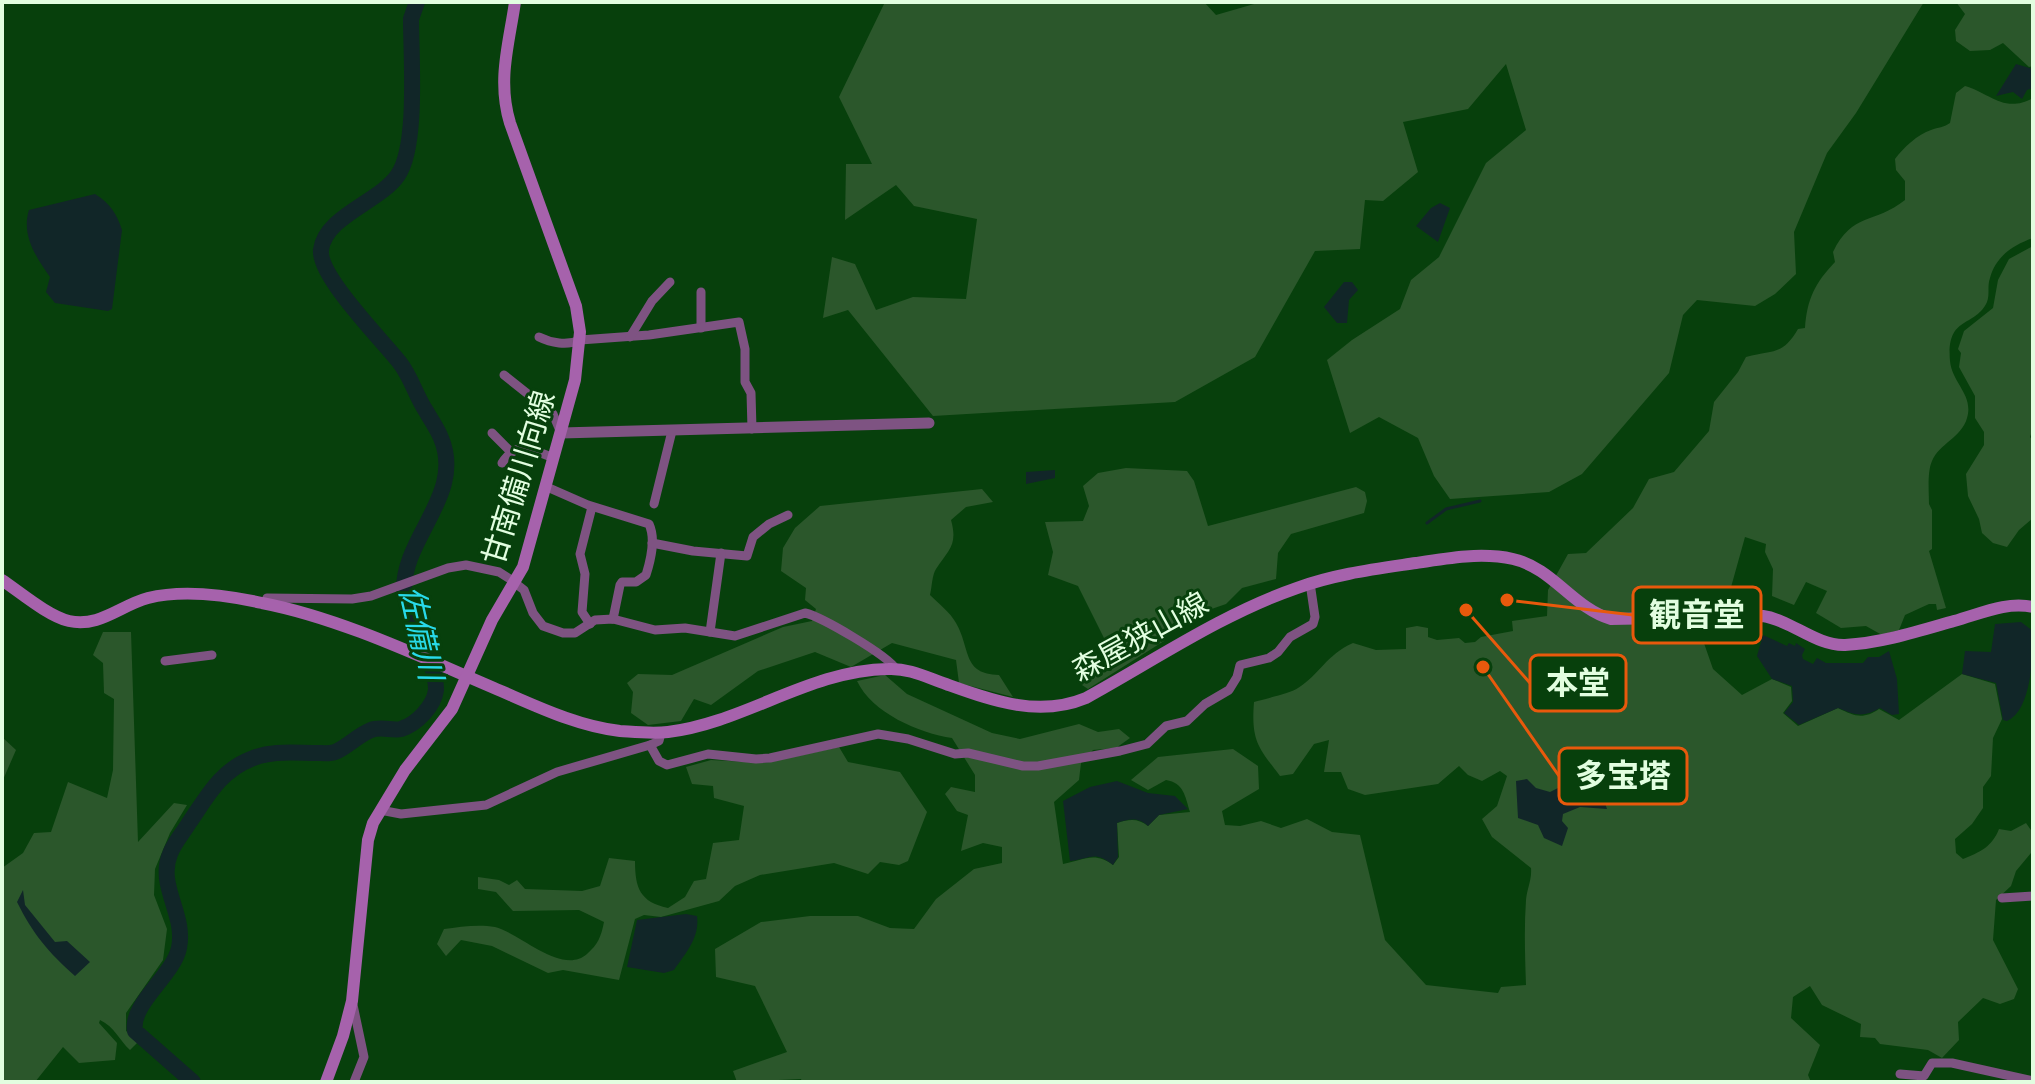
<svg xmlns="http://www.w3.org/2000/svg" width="2035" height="1084" font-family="Cabin,'Noto Sans JP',sans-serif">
<rect width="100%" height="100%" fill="#07400c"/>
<g fill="#2b572b">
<polygon points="885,2 1204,2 1216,15 1261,2 1924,2 1856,113 1827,153 1794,232 1796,274 1775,294 1755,306 1697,300 1683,315 1669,373 1582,474 1549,492 1450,499 1434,476 1418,438 1379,417 1350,433 1327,360 1352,340 1400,309 1411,280 1439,257 1486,163 1526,130 1506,64 1468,109 1403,122 1418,172 1383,201 1365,200 1360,249 1315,251 1255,357 1175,402 933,416 848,310 823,318 832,257 855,264 876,310 913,297 966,299 977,219 914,206 896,185 845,220 846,164 872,164 839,97"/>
<polygon points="1956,2 2033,2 2033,66 2029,67 2003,43 1990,50 1970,51 1956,41 1955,30 1965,14"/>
<path d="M1965,86C1990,93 2004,114 2033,98V238C2013,245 1996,256 1990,278C1987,286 1990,294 1987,302C1975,328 1946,315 1950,361C1952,383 1974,395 1967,418C1962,437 1939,444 1932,461C1927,472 1929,492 1929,504L1932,510V549L1929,551L1946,608L1937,610L1936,604H1929L1905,615L1899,630L1882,635L1866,626L1841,628L1816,613L1827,591L1806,582L1794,605L1772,596L1773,569L1765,552L1766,544L1745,537L1728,598L1701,599L1698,626L1713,669L1742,695L1772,679L1791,687L1792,701L1783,713L1798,726L1838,708C1854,716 1863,720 1879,709L1899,720L1962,674L1995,684L2002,719L1993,738L1991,776L1983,787V808L1972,824L1955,839L1956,853L1963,859C1980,852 1992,847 1999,829L2011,831L2026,823L2033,833L2031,853L2016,871L2011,886L1996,900L1993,940L2018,989L2014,999L2000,1004L1983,998L1958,1022L1959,1040L1942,1058L1928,1050L1880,1044L1875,1038L1860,1037L1861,1024L1822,1005L1810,986L1793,997L1791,1018L1820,1045L1808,1075L1811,1082H802L801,1079L737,1082L733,1071L787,1052L755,986L716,977L715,949L761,922L810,916H858L890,928L914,929L936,899L974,869L1002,863V847L983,843L961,851L968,815L957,811L945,794L951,787L975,792V775L952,738C919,733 872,713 857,681L885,675L907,694L992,733L1020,739L1079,724L1098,732L1119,729L1130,738L1116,748L1093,750L1081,763L1079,780L1054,802L1063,864C1083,860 1095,851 1113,865L1119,857L1117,823C1129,819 1138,818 1148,826L1159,815L1190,812C1185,796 1184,783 1166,780L1148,790L1131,780L1158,757L1233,749L1258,766L1259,789L1222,811L1225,825L1240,826L1261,821L1281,828L1307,819L1332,832L1360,835L1385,940L1426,985L1498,993L1501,987L1526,985C1525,956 1524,928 1526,900C1527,888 1532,880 1531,868L1492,837L1482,819L1497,806L1507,776L1500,771L1482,781L1468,775L1459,766L1438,784L1365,795L1348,789L1341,772H1324L1329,740L1314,744L1293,774L1280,776C1258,747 1251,741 1254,702C1264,699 1291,693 1298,688C1319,675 1326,655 1353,643L1376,650L1406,649V628L1417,626L1428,628V637L1437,640L1459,638L1465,643L1475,642L1481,637L1513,631L1512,621L1547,616L1548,590L1568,554L1586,553L1633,508L1649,479L1674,472L1709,431L1714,402L1738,372L1746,357C1774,349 1782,356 1798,329L1805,328C1807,299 1815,283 1835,262L1833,252C1852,212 1875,224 1905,200V181L1896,170L1895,159C1903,148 1918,134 1931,130C1939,127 1943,128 1950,123L1956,93Z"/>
<polygon points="2033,246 2033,428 2030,437 2033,441 2033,518 2019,530 2007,547 1993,543 1982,533 1979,519 1968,496 1966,474 1984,445 1984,432 1975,418 1975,396 1959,367 1961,353 1958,349 1964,331 1993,308 1998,280 2009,259"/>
<polygon points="1126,468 1187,471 1194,481 1208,526 1356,487 1365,492 1367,501 1364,513 1291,534 1278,553 1276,579 1242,588 1226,604 1174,622 1164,641 1088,689 1079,683 1115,660 1078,586 1048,575 1053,552 1045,522 1083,521 1089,506 1083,486 1098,473"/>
<path d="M982,489L993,502L966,507L951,520C958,545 949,549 936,569C932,575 932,587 930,595C938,603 950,612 956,623C971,649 962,674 999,675L1013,697L959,683L956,660L892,643L851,667L815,652L758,671L711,705L694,699L681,721L648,725L631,713L633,692L627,683L638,674L672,675L783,627L812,621L816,609L805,600L806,588L781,571L783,548L795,528L820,506Z"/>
<path d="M103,632H131L138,842L174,803L187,805L170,833L155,869L154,895L167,929L163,960L126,1013V1031L139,1041L130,1050C119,1040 115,1027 100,1020L99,1023L117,1043L115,1060L79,1063L63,1047L35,1082H2V868L23,853L34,833L51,832L68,782L107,798L113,770L114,699L104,693L103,663L93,655Z"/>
<polygon points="2,737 16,750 2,782"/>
<path d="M839,747L848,762L900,772L927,812L908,861L899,865L880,862L868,874L834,863L760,875L735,886L719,901L661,917L644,915L635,919L619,980L563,970L548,973L492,946L461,940L446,956L437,944L444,929C460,927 478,924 495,927C520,933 562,976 587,954C598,944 601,937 604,922L579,910L513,911L496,892L478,889V877L499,880L509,885L517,880L525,889L582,891L600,886L609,858L635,861C635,888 640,902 668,908L685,897L694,881L706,879L713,843L739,840L744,806L714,798L713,786L692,784L686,767L711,760L765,763Z"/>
</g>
<g fill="#112628">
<polygon points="2016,64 2033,69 2033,88 2027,90 2022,99 2013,92 1996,96"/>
<path d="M95,194C110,203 117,214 122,230L112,309L108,311L55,303L46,292L50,277C36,257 21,235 29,210Z"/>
<polygon points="1440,203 1450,208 1438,242 1416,226 1431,208"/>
<polygon points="1344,282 1352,282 1358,290 1349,300 1347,323 1337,323 1324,307"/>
<polygon points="1055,470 1055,478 1026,484 1026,472"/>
<path d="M2021,622L2033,631C2033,655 2032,710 2007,721L2003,720L1996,683L1962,674L1965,651L1991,652L1995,624Z"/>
<path d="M1763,635L1787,646L1789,643L1795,646L1796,643L1805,649L1802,655L1803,659L1813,664L1817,658L1826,663H1863L1868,657H1879L1889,651L1897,679L1899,714L1892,715L1880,708C1863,718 1855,715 1838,708L1799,725L1784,713L1793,702L1792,686L1772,679L1757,656Z"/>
<polygon points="1527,779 1536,788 1550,792 1566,784 1575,790 1602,794 1607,809 1580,807 1563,814 1562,821 1568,828 1562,846 1544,838 1538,825 1518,818 1516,781"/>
<path d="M1117,781L1148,793L1175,796L1188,809L1159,815L1148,826C1138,817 1129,819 1117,823L1118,857L1113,865C1094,850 1091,859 1070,861L1063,801L1090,787Z"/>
<path d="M23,890L25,905L55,942L67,941L90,962L75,976C48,952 33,934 17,902Z"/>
<path d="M686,914L697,916C700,937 686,953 674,970L664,973L627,967L637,920Z"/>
</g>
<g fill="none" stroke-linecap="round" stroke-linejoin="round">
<polyline stroke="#112628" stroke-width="3" points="1427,523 1446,509 1480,501"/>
<path stroke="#112628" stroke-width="16" d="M193,1082L135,1031C130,1004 173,976 179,948C186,914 157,886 170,854C174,843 183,833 189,823C207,797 220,771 251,759C271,750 295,753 317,753C322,753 330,754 335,752C346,748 358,735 371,730C381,726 392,731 401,729C417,724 434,706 436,690C437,668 412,616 404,592C402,537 465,495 441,438C437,428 431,420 426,411C416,396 411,377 400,363C383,341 318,276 321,250C325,216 380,202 398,175C418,146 411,57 411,19L417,2"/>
<g stroke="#7e5382" stroke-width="9">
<polyline points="701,328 701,292"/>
<path d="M539,337C551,343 567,346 580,340L649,335L739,322L745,349V382L751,393L752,429"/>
<polyline points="630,337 652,301 670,282"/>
<polyline points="504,375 553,414 561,433"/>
<polyline points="492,433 510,451"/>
<path d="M502,463C518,439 531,450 554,458"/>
<path d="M547,487L588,505L649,524C656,539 651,559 646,575L636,582H622L620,585L613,619"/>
<polyline points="654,504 672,431"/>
<polyline points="652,543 693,551 747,556 753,537 769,524 788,515"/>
<path d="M265,603L267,598L352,599L371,596L448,568L466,565L499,572L510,579L524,590L533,613L543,626L563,633H575L595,620L613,619L655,630L685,628L735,636L805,613C822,617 887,655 896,669"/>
<polyline points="590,624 582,612 585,574 580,554 592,507"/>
<polyline points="710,632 721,553"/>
<polyline points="165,661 212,655"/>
<polyline points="650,745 659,761 667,765 708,754 756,759 770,758 878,734 908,739 955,754 968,753 1023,766 1038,766 1120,751 1147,744 1166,726 1187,721 1205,704 1229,690 1237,677 1240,665 1269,658 1278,652 1290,637 1313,624 1315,617 1310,583"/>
<polyline points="380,810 401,814 486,805 557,772 650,745 659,741 661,733"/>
<polyline points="2002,898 2033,896"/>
<polyline points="353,1005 364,1057 354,1082"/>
<polyline points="1900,1074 1924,1076 1932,1063 1952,1063 2033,1081"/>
</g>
<polyline stroke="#7e5382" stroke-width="11" points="561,433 929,423"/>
<g stroke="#a662ac" stroke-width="12">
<path d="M2,580C20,592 48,616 69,621C99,628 121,605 148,598C184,589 226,595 262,603C340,618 421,657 494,688C534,705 576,726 620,731C635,732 652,734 668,732C744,723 810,670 888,669C909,668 926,677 946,684C991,700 1038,718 1086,698C1155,660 1222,614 1297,588C1335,574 1376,569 1416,563C1447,558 1482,552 1513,559C1553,568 1573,608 1611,619L1763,616C1791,620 1816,646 1845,645C1882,643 1919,631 1954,621C1980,614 2006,601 2033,607"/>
<path d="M326,1082L343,1036L352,1001L368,840L373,823L405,770L452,709L492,620L523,567L575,380L580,332L576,306L510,123C497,80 509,44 515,2"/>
</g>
</g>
<g text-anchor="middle" stroke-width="6" stroke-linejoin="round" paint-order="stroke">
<g font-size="30" fill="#e2fee0" stroke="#07400c">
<text transform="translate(519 478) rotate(-73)" y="10">甘南備川向線</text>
<text transform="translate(1140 637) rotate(-29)" y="10">森屋狭山線</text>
</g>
<g font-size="32" font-style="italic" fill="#28dae9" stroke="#07400c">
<text transform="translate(421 633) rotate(77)" y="11">佐備川</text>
</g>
</g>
<path fill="none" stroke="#e8590c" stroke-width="3" d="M1507 600L1633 615M1466 610L1530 683M1483 667L1559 776"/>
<g fill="#e8590c" stroke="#07400c" stroke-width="3">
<circle cx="1507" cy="600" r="8"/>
<circle cx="1466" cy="610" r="8"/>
<circle cx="1483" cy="667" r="8"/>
</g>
<g fill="#07400c" stroke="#e8590c" stroke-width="3">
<rect x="1633" y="587" width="128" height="56" rx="8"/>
<rect x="1530" y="655" width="96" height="56" rx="8"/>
<rect x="1559" y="748" width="128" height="56" rx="8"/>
</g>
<g font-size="32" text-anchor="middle" font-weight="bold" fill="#e2fee0">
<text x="1697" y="626">観音堂</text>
<text x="1578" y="694">本堂</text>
<text x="1623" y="787">多宝塔</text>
</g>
<rect width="2035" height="1084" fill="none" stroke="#e2fee0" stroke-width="8"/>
</svg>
